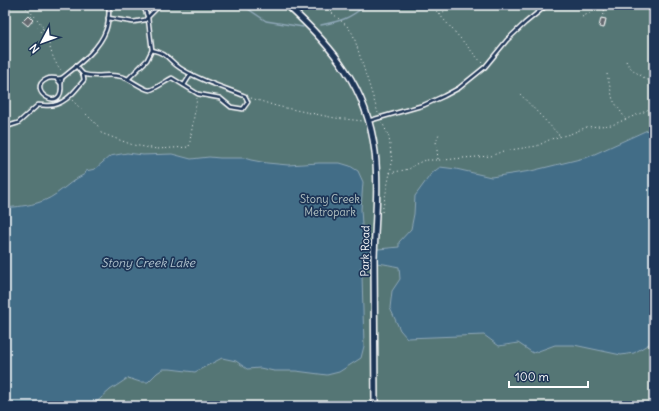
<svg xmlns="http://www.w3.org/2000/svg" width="659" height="411" font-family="Delius,sans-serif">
<rect width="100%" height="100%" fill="#2b405c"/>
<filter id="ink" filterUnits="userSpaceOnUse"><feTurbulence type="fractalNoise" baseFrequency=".025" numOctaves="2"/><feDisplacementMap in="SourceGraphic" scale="8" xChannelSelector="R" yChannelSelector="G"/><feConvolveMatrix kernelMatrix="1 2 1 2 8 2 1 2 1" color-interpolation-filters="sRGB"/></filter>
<g filter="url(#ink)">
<rect fill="#557675" stroke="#aababa" x="5" y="5" width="649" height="401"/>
<path fill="#426d87" stroke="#8ea7b7" d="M654,127V341L634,353L621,355L574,345H555L533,353L518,343L499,346L484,335L407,338L400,330L390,308L392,291L400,279L399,267C384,264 373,260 360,268L362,275L364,346L361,358L339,372L327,375L296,371H274L260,368L247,369L236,361L222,358L195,372L170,369H163L157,373L148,382H140L128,378L110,390L92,406H5V208C23,206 41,205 56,194C66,187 74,179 85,174L86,171L95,169L110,156L127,153L143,155L172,154L191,159L209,157L220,158H244L251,160L267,163L288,165L319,163H340L350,166L358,171L363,182L361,209L363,241L360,246L368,250L399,247V242L411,229L414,214L415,196L431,174L440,167L456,169L491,177L531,171L588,157Z"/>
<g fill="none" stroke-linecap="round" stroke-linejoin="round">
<g stroke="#8ea7b7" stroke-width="1.5">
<polyline points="242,5 266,21 303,27"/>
<path d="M321,25C341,21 349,19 366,5"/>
</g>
</g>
<g fill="#656b70" stroke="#fff">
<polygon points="28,15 33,20 28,26 22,21"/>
<polygon points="601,18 606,19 604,28 599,27"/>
</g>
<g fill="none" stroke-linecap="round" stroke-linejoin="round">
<g stroke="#fff" stroke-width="5.5">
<g id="lane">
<polyline points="143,5 148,18 152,50"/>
<polyline points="108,18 133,22 145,20 160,5"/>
<path d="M83,74C98,79 108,72 123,77C130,79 145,91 150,90C155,89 166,81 172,78L198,94L220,98L231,107L243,109L248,102L245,96C223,87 200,81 180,68C168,60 169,54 152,50L147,60L128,79"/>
<path d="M62,78C78,65 99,50 106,30C109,22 109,13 109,5"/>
<path d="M57,79L61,84C64,116 24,89 47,79C52,76 57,80 62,78L61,84"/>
<polyline points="184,85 191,74"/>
<polyline points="368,121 424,105 444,96 459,88 485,67 507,40 525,23 547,5"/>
<path d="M5,127L18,123L38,105C43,105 49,106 54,105C67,102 76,90 84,80L83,74L76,66"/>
</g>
</g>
<g stroke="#fff" stroke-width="8">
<path id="street" d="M287,5C333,47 367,87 375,152C379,187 375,223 374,258C374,307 375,357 375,406"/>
</g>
<g stroke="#fff" stroke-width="1" stroke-dasharray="1 3" stroke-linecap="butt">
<path d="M23,5C31,13 41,21 45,32C50,44 51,59 61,70"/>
<polyline points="323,5 347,26 353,34 378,113"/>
<polyline points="431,5 482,63"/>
<polyline points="440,14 454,5"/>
<polyline points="31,17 33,15"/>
<polyline points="582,17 597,9 605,6"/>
<polyline points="603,19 605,6 606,5"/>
<polyline points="37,27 40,25 42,26"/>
<polyline points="40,32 43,28"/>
<path d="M626,61C633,75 648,76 654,88"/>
<polyline points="607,74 613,100 625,118"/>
<polyline points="520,94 560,136"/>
<polyline points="251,98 276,106 335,118 363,121"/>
<polyline points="72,100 98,126 101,133 133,145 157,149 189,147 197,98"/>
<polyline points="438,159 436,141 439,134"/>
<polyline points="390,173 409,169 416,164 425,160 444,160 463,158 491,156 503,151 537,146 551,139 570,134 587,127 612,125 646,111 654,104"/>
<polyline points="382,212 392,163 389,137 382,122"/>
<polyline points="380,401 382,406"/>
</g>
<use href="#lane" stroke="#1d3557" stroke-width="2.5"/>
<use href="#street" stroke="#1d3557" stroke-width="5"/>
</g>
</g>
<g text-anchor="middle" stroke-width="3.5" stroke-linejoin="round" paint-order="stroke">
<g font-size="11" fill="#b2c1c1" stroke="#1d3557">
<text x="330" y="203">Stony Creek<tspan x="330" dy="13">Metropark</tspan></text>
</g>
<g font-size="11" fill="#fff" stroke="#1d3557">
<text transform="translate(365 251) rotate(-89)" y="4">Park Road</text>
</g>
<g font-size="12" font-style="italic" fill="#b3c5cf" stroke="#1d3557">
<text x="148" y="267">Stony Creek Lake</text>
</g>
</g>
<rect width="659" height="411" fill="none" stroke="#1d3557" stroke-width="20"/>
<rect x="10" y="10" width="639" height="391" fill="none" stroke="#fff" stroke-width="1.5" filter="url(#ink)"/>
<g transform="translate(42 42) rotate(229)" stroke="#1d3557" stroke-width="3" paint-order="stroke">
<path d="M0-3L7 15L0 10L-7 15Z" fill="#ffffff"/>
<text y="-6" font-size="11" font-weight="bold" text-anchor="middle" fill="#ffffff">N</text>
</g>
<path d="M509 381v6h79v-6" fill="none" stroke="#ffffff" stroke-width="2"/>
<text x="515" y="381" font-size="12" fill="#ffffff" stroke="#1d3557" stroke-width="3" paint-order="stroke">100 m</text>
</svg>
